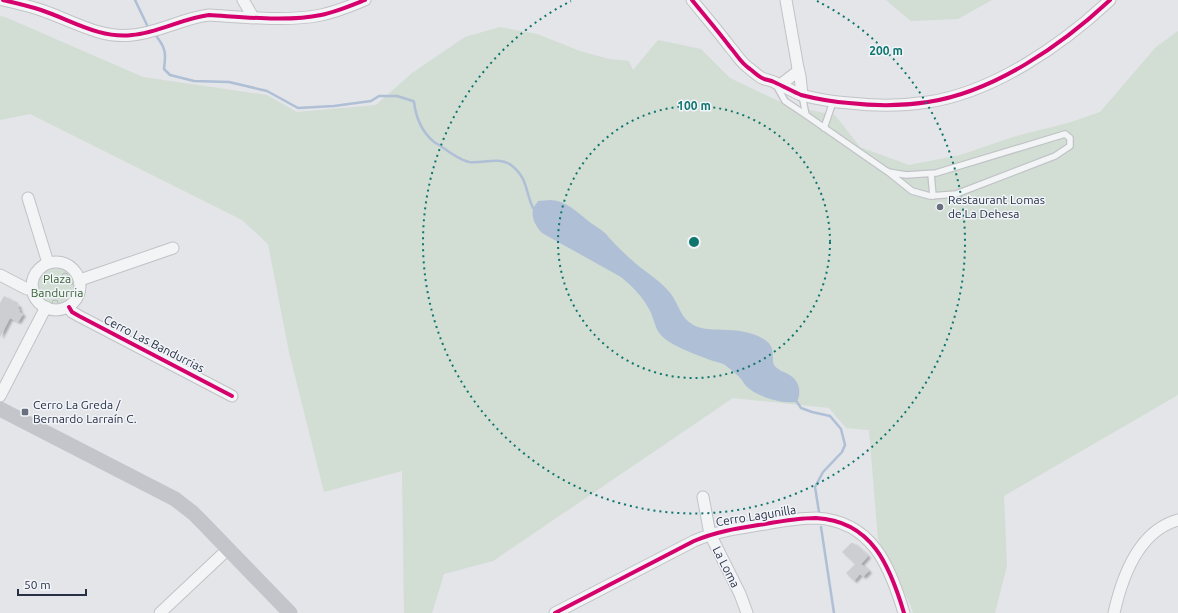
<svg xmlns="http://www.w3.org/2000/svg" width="1178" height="613" font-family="Ubuntu,sans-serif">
<defs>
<pattern id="park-crowns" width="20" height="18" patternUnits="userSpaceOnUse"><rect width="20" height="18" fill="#d2ddd4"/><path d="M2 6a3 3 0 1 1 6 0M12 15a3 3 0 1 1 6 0" fill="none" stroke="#b4beb7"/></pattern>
<filter id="shadow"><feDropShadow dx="3" dy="2" stdDeviation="1" flood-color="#0004"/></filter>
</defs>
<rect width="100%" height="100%" fill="#e3e5e9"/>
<g fill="#d2ddd4">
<polygon points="886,0 992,0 958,19 911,21"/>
<polygon points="0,16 5,17 143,77 267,95 297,112 376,105 412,73 465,37 500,27 537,34 580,51 609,59 629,61 633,70 658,40 701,49 730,78 789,106 835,115 860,147 909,165 960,155 1016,136 1068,123 1100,112 1156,47 1178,31 1178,395 1004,496 1007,566 995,613 913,613 911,606 878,539 869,430 846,428 829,408 733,398 493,561 444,574 432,613 404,613 402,471 324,492 289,352 268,244 242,220 30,114 0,120"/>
</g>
<circle fill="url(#park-crowns)" cx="57" cy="286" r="19"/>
<path fill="#afbfd6" d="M551,200C566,201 576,211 587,220C593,225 599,228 605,233C608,236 611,240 615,244C621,250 628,257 635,263C647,273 662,282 671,294C678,303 680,315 689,322C700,331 714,329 727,330C739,330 755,333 765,340C779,349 768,362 777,368C780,371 785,372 788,374C799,380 802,391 797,402C783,404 757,397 746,386C744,384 743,381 741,379C737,374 730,369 725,365C722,363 717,362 713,361C700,356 674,347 664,338C654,330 655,319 649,309C642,296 632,286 621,277L542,233C536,227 531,218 533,209C534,206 537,203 538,201Z"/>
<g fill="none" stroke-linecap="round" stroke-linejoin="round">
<g stroke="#afbfd6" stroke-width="2.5">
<polyline points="135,0 147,25"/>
<path d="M157,37C166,49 166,54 164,69L170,75L194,81L229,82L267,91L298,108L334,106L371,101L379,96H397L413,101L414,102C416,118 422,132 434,142C437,144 440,145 442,147C449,152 460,160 469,162C483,164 498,156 511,165C528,178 525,191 533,208"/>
<polyline points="797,402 801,408 812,412 830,416 841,429 845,445 842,452 823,472 815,487 819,512"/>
<polyline points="821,527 834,613"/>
</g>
</g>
<g fill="#ccced2" filter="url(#shadow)">
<polygon points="4,296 15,302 14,303 19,306 18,308 20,310 19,312 23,314 18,322 10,318 0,337 0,303"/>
<polygon points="851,543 853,543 868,556 861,564 869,571 863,577 860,574 854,581 846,573 855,564 842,552"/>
</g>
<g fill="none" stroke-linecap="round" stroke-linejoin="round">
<g stroke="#c1c3c7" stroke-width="8">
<g id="service">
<polyline points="776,85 785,101 806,115"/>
<polyline points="802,95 806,115 888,172 906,175 936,173 1065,134 1070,138 1070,146 1055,156 956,194 930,196 912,191 887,171"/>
<polyline points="824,128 833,102"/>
<polyline points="931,174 933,196"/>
</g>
</g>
<g stroke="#c1c3c7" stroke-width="13">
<g id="minor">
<path d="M3,0C16,3 29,6 41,10C71,20 100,39 132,35C158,33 183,18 209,15C243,17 288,22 321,15C336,12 350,6 365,0"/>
<polyline points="243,0 253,17"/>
<path d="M692,0C705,16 718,31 730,47C738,56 740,62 750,69C754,72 758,76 762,78C766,80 770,80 774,82C783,86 792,91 801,95C817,99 833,102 849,103C875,106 902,106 928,102C994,92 1062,45 1110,0"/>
<polyline points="786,0 798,68 800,76 802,95"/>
<polyline points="780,85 797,72 798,68"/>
<polyline points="28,198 48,263"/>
<circle cx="56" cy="286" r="24"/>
<polyline points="0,275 27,289 33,289"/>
<polyline points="80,280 173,248"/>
<polyline points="69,307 72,312 79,316 232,396"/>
<polyline points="0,396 46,307"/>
<polyline points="703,497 710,534 740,594 747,613"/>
<polyline points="160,613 228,549"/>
<path d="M555,613L694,541C717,531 740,528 765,524C782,521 799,518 816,518C872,521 890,566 904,613"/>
<path d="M1114,613C1122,577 1138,531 1178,520"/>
</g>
</g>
<use href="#service" stroke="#f3f4f6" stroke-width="5.5"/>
<use href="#minor" stroke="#f3f4f6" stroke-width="11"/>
<polyline stroke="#c4c5ca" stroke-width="15" points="0,409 175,499 193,513 202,522 290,613"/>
<g stroke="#f1f4f8" stroke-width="6">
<g id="cycleway">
<path d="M3,0C16,3 29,6 41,10C71,20 100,39 132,35C158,33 183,18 209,15C243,17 288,22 321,15C336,12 350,6 365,0"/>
<path d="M692,0C705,16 718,31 730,47C738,56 740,62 750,69C754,72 758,76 762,78C766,80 770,80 774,82C783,86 792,91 801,95C817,99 833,102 849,103C875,106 902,106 928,102C994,92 1062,45 1110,0"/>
<polyline points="69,307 72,312 79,316 232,396"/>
<path d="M555,613L694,541C717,531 740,528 765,524C782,521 799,518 816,518C872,521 890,566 904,613"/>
</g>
</g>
<use href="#cycleway" stroke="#d6006c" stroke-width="4"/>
</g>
<g fill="none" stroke="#0f766e" stroke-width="2" stroke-dasharray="2 4">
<circle cx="694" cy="242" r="136"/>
<path d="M817 1A271 271 0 1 1 571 1"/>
</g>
<g fill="#696f7e" stroke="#f1f4f8" stroke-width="1.5">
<circle cx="940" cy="207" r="4"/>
<rect x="21" y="408" width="8" height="8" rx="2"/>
</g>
<g text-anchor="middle" stroke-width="3" stroke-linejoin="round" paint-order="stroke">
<g font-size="12" fill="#283045" stroke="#f1f4f8" text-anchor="start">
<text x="948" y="204">Restaurant Lomas<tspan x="948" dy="14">de La Dehesa</tspan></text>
<text x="33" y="409">Cerro La Greda /<tspan x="33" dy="14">Bernardo Larraín C.</tspan></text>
</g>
<g font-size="12" fill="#396234" stroke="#f1f4f8">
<text x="57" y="283">Plaza<tspan x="57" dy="14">Bandurria</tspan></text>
</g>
<g font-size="12" fill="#283045" stroke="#f1f4f8">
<text transform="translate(154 344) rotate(27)" y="4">Cerro Las Bandurrias</text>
<text transform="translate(756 516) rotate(-9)" y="4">Cerro Lagunilla</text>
<text transform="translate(726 567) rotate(63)" y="4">La Loma</text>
</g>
</g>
<circle cx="694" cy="242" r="6" fill="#0f766e" stroke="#f1f4f8" stroke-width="2"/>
<g font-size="12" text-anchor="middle" font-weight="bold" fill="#0f766e" stroke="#f1f4f8" stroke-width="3" stroke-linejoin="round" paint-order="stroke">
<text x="886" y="55">200 m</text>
<text x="694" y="110">100 m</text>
</g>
<path d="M18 589v6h68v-6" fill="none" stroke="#283045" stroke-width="2"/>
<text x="24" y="589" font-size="12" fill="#283045" stroke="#f1f4f8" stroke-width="3" paint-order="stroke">50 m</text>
</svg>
